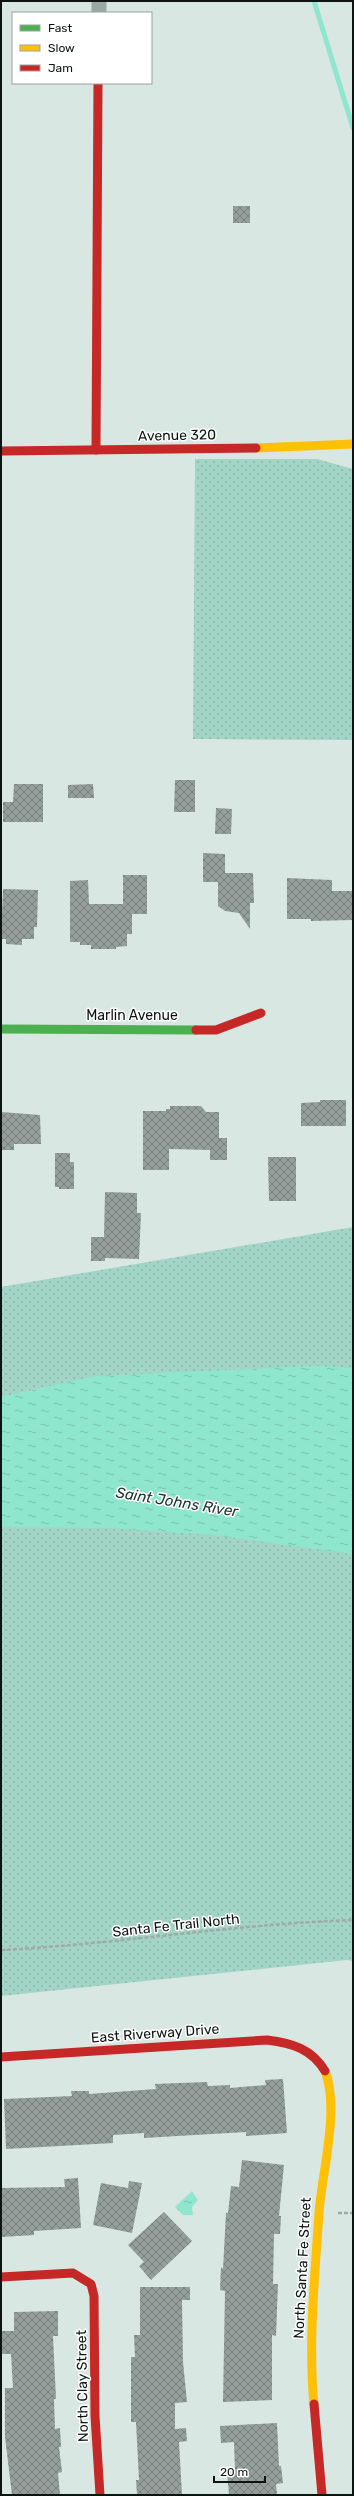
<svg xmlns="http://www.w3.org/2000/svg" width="354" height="2496" font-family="Rubik,sans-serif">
<defs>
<pattern id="grass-dots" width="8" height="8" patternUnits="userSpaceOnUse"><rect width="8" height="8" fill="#a2d5c5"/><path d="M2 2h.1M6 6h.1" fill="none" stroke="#8ab6a8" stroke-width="1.8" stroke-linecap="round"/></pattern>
<pattern id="water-ripples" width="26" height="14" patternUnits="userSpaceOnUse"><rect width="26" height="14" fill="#8ee6cc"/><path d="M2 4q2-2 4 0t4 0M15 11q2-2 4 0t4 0" fill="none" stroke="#79c4ae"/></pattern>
<pattern id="building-cross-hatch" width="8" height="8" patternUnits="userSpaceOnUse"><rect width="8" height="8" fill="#949e9a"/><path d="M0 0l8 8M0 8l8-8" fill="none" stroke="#77807c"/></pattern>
</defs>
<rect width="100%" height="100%" fill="#d9e7e2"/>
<g fill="url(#grass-dots)">
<polygon points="195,459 317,459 353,469 353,740 193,739"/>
<polygon points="353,1227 353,1961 347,1960 1,1996 1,1287"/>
</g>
<g fill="url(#water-ripples)">
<polygon points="317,1366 353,1368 353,1554 213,1535 110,1528 1,1527 1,1397 95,1376"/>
<polygon points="192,2191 198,2200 192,2207 193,2215 183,2215 175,2207"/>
</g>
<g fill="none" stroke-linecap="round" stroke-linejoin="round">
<polyline stroke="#8ee6cc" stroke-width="5" points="314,1 353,128"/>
</g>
<g fill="url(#building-cross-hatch)">
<rect x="233" y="206" width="17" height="17"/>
<polygon points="175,780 195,780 195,812 174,812"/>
<polygon points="14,784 43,784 43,822 3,822 3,802 13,802"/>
<polygon points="93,784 94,798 68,798 68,785"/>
<polygon points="216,808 232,809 231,834 215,834"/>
<polygon points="203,853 225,854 225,873 253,873 254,903 250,903 250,929 239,913 225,911 218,906 218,882 203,882"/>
<polygon points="123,875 147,875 147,914 132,914 132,934 127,934 127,946 116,947 116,949 91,949 91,945 80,945 80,942 70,942 70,881 88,880 89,904 123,904"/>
<polygon points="287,878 332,880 332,891 353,891 353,920 311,921 311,919 287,919"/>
<polygon points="3,889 38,890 37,927 34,927 34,939 22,939 22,945 6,944 6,939 1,939"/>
<polygon points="320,1100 346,1100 346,1126 301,1126 301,1103 320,1102"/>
<polygon points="170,1106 201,1106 206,1112 219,1112 219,1138 227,1138 227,1160 210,1160 210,1150 169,1149 169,1170 143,1170 143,1111 166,1111 166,1109 170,1109"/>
<polygon points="1,1112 40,1115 41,1144 14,1144 14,1150 1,1150"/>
<polygon points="55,1153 70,1153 70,1162 74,1162 74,1189 59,1189 59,1187 55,1187"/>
<polygon points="268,1157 296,1157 296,1201 269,1201"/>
<polygon points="105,1192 137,1193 137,1213 141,1213 139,1259 105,1258 105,1261 91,1261 91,1237 104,1237"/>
<polygon points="283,2079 287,2133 246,2136 246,2132 144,2138 144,2133 113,2135 113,2143 6,2149 4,2099 72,2096 71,2091 89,2091 89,2094 156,2089 155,2084 180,2083 207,2082 208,2086 230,2085 230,2088 266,2085 265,2080"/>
<polygon points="242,2160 284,2165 279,2216 281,2216 280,2234 274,2234 273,2284 278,2284 276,2336 272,2335 272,2400 223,2402 225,2291 220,2290 221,2267 223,2269 226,2213 228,2213 231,2186 239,2187"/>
<polygon points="78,2178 81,2228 34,2231 34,2235 1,2237 1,2188 65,2187 64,2179"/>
<polygon points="129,2181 142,2183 132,2233 93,2225 101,2183 128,2188"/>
<polygon points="164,2212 192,2241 151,2280 139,2266 144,2262 128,2245"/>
<polygon points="140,2287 190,2287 190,2300 182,2300 183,2362 187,2402 175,2403 175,2429 186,2428 187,2441 179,2442 182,2495 137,2495 136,2480 139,2480 136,2422 131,2422 131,2357 135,2357 134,2335 140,2335"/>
<polygon points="58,2311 58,2336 53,2336 56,2399 54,2399 55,2429 60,2428 61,2447 59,2447 62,2472 58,2473 60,2495 12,2495 5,2437 5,2388 13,2388 11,2354 2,2354 2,2331 14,2331 14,2312"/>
<polygon points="277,2423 279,2466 281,2466 283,2483 276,2484 277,2495 229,2495 227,2472 235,2471 234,2442 221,2443 220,2426"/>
</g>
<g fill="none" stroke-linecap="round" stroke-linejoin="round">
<g stroke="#9eaca6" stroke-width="2.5" stroke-dasharray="4 2" stroke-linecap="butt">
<path d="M1,1950C119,1944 235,1924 353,1920"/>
<polyline points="338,2213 353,2213"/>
</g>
<polyline stroke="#99a8a3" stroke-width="15" points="99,13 99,1"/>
<polyline stroke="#4caf50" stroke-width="9" points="1,1029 196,1030"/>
<g stroke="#ffc107" stroke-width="9">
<polyline points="256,448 353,444"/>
<path d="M314,2404C308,2345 315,2273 319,2213C322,2172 340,2109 325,2071"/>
</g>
<g stroke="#c62828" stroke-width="9">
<polyline points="96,450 98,83"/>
<polyline points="1,451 256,448"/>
<polyline points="196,1030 216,1030 261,1013"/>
<path d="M1,2057L267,2040C292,2043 312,2049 325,2071"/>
<polyline points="1,2277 73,2273 91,2284 94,2296 95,2416 100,2495"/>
<polyline points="314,2404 322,2495"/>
</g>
</g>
<g text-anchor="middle" stroke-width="3" stroke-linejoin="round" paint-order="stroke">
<g font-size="14" fill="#0b1411" stroke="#fff">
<text transform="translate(177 435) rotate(-1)" y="5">Avenue 320</text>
<text x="132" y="1020">Marlin Avenue</text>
<text transform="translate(176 1925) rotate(-6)" y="5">Santa Fe Trail North</text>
<text transform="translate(155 2033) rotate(-4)" y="5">East Riverway Drive</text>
<text transform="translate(302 2268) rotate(-87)" y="5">North Santa Fe Street</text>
<text transform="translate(82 2386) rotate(-91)" y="5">North Clay Street</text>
</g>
<g font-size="15" font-style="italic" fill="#1b302a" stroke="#fff">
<text transform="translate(177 1502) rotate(9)" y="5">Saint Johns River</text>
</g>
</g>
<rect width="354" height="2496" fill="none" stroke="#0b1411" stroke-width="4"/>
<rect x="12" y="12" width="140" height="72" fill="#ffffff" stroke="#9da1a0"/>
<rect x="20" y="25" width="20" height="6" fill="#4caf50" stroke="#9da1a0"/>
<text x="48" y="32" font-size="12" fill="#0b1411">Fast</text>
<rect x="20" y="45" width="20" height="6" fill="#ffc107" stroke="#9da1a0"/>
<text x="48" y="52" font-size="12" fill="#0b1411">Slow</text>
<rect x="20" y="65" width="20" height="6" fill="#c62828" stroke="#9da1a0"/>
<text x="48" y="72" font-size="12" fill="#0b1411">Jam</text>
<path d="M214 2476v6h51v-6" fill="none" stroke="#0b1411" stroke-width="2"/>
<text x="220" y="2476" font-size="12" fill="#0b1411" stroke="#ffffff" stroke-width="3" paint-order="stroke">20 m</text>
</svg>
